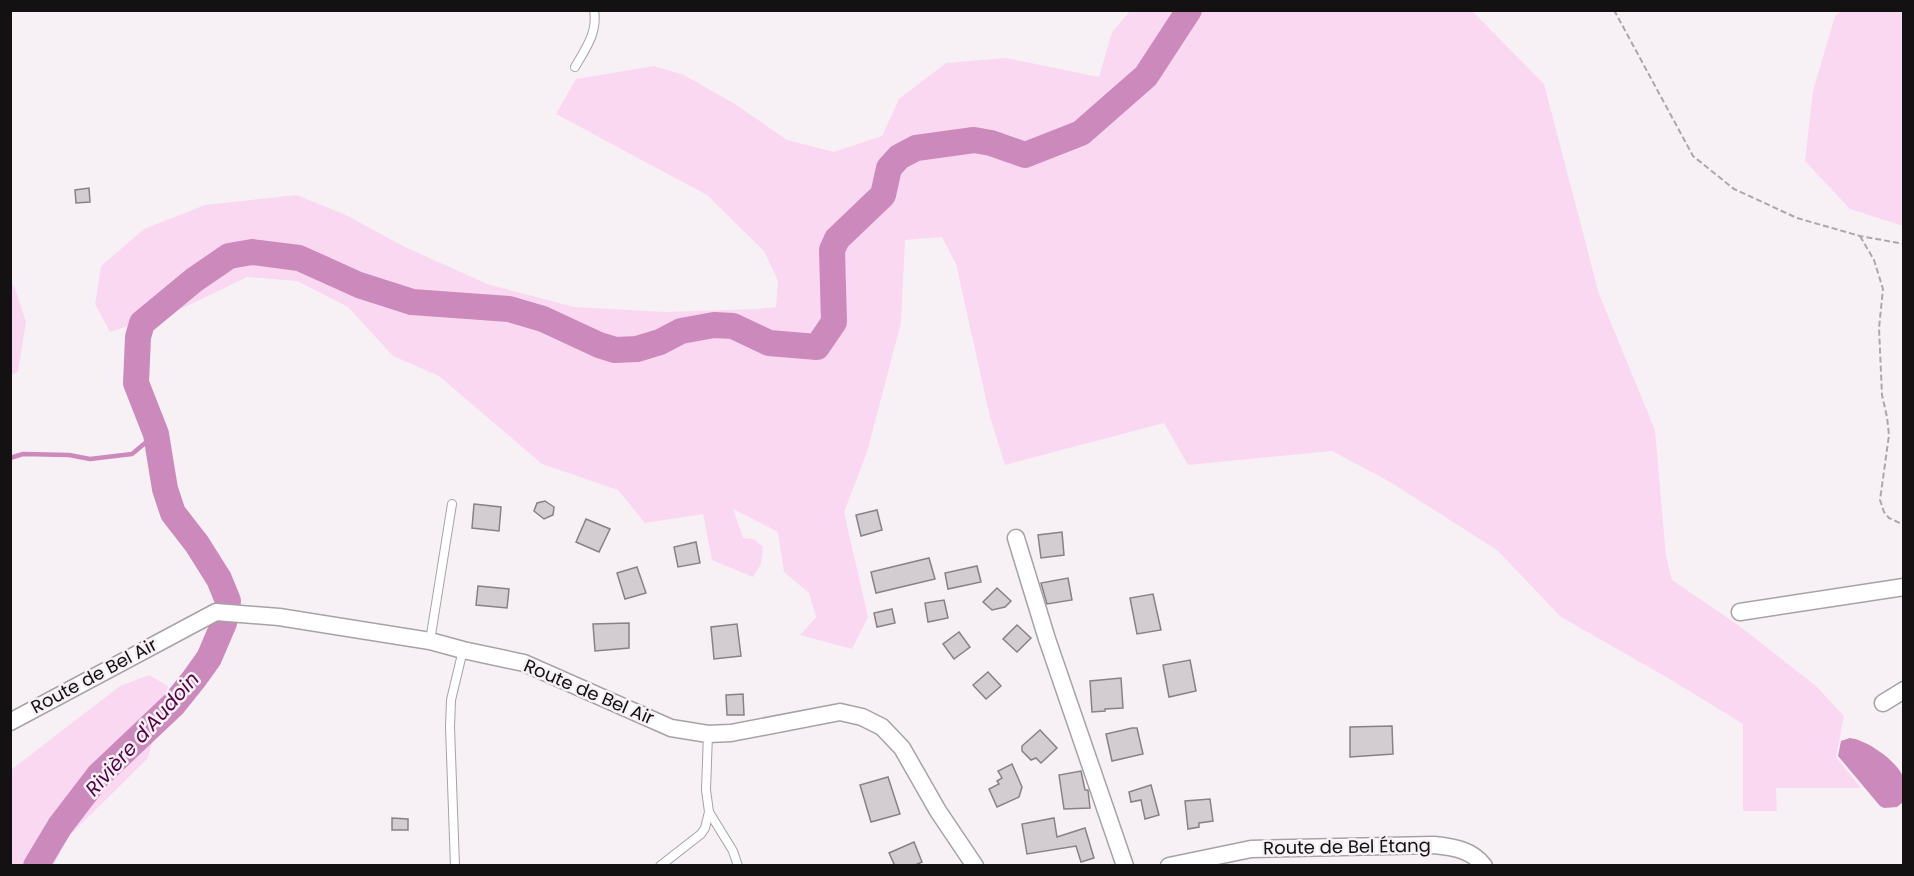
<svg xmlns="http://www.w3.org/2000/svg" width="1914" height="876" font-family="Poppins,sans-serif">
<rect width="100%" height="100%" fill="#f7f1f5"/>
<g fill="#fbd8f1">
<polygon points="1843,10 1903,11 1903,226 1850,209 1805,161 1813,91 1835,16"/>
<polygon points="1130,11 1472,11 1544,84 1599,294 1655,430 1666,556 1672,580 1738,625 1816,686 1844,716 1836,757 1861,788 1776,788 1777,811 1743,811 1743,724 1668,678 1561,617 1497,550 1390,482 1332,451 1188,465 1164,423 1005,465 990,417 956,264 942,237 905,240 901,323 867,452 844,512 868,617 852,649 800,635 816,617 809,593 784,572 778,532 733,509 743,538 754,539 763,547 761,564 753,577 712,560 703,514 645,523 618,490 542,464 439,376 393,356 348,307 297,281 247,277 183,308 110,332 95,304 101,266 144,229 205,205 296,195 346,215 403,246 487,284 574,307 666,312 756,309 776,307 778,281 764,251 707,195 556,114 576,79 654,66 684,75 735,104 787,140 834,152 882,136 899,99 946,63 1006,58 1099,77 1112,32"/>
<polygon points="11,283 15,288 26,322 18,372 11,375"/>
<polygon points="149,675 168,686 148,758 65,840 54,865 11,865 11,770 120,686"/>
</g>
<path fill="#cc89bc" d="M1850,738C1867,740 1897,761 1903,777C1905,784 1904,794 1903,802L1897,807L1884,808L1880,806L1838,756L1841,741Z"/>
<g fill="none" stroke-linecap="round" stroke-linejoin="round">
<polyline stroke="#cc89bc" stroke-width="4.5" points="10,458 23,454 69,455 90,459 132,454 156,434"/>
<polyline stroke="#cc89bc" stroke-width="26" points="36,866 60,826 99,775 174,704 194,679 209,658 224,623 228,601 219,579 197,544 173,513 165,489 156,434 136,383 138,337 142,323 194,280 229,256 252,252 299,258 359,285 412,302 509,309 543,319 599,345 615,350 637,349 660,342 681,331 714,325 733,326 769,343 817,347 834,322 832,250 837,239 883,195 889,168 899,157 916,148 974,140 991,143 1025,155 1081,133 1146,76 1189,10"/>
</g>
<g fill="#d3cdd1" stroke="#878286" stroke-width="1.5">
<polygon points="89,188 90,202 76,203 75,190"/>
<polygon points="545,501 554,507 553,515 544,519 534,511 537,503"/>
<polygon points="474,504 501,507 499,531 472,528"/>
<polygon points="877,510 882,530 861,536 856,515"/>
<polygon points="586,519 610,529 599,552 576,542"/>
<polygon points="1062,532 1064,555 1041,558 1038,535"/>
<polygon points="696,542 700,563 678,567 674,547"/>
<polygon points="929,558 935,579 876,593 871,572"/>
<polygon points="977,566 981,582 948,589 945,573"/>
<polygon points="637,567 646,593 625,599 617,573"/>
<polygon points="1068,578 1072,600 1047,604 1041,583"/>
<polygon points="478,586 509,589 507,608 476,605"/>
<polygon points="997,588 1011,601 1005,607 992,610 983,602"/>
<polygon points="1153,594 1161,630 1137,634 1130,598"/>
<polygon points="944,600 948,618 928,622 925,603"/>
<polygon points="892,609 895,623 877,627 874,613"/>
<polygon points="629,623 629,648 595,651 593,624"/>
<polygon points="737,624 741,656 714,659 711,627"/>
<polygon points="1017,625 1031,638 1017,652 1003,639"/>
<polygon points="959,632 970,647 954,659 943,644"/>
<polygon points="1190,660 1196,691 1169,697 1163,665"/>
<polygon points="988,672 1001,686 986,699 973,685"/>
<polygon points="1121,678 1123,708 1105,709 1105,711 1092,712 1090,681"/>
<polygon points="743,694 744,715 727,715 726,695"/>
<polygon points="1392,726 1393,754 1350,757 1350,727"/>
<polygon points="1132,728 1137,728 1143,754 1112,761 1106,734"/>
<polygon points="1040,730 1057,748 1041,763 1036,758 1031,760 1022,751 1022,746"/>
<polygon points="1012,764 1022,787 1019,797 997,807 989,789 999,784 997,781 1002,778 998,771"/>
<polygon points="1081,771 1085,790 1088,790 1090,808 1064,809 1059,775"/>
<polygon points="888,777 900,814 871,822 860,785"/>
<polygon points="1151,785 1159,815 1145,819 1141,800 1131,802 1129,792"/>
<polygon points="1210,799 1213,821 1199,823 1199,827 1188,829 1185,801"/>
<polygon points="392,818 408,819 408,830 392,830"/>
<polygon points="1054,818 1057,837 1085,828 1094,858 1081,862 1076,846 1027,854 1022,824"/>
<polygon points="914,842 922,862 913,866 895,866 889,853"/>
</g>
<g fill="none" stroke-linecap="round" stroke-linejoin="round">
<g stroke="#a7a2a6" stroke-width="10">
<g id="service">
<path d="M575,67C586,48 598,32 594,10"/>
<polyline points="430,641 452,504"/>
<polyline points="709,812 733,851 738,866"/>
<polyline points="455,866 450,727 451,700 463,650"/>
<polyline points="660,866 701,834 705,828 709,812 706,790 708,734"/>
</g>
</g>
<g stroke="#a7a2a6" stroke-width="19">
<g id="minor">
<polyline points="1016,538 1047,639 1125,866"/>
<polyline points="1740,612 1904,587"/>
<polyline points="1883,703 1904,690"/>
<polyline points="10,722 216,612 279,617 430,641 463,650 524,663 671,728 708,734 731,733 840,712 862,717 882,727 902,748 938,811 975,866"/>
<path d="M1169,866L1251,849L1434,845C1454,847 1472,850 1484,866"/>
</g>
</g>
<g stroke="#aca7aa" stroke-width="2" stroke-dasharray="6 3" stroke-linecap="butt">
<polyline points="1614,10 1693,156 1734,189 1797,218 1860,236 1904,244"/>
<polyline points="1860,236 1874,260 1883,289 1879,328 1882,395 1887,417 1889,435 1880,500 1884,512 1889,518 1904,525"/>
</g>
<use href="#service" stroke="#fff" stroke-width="8"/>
<use href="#minor" stroke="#fff" stroke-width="16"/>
</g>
<g text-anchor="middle" stroke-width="5" stroke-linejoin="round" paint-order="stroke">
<g font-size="18" fill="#131112" stroke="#f7f1f5">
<text transform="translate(94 676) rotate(-28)" y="6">Route de Bel Air</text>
<text transform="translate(589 692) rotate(23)" y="6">Route de Bel Air</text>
<text transform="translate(1347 847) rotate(-1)" y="6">Route de Bel Étang</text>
</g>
<g font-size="20" font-style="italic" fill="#530048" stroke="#f7f1f5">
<text transform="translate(142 734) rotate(-48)" y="7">Rivière d'Audoin</text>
</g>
</g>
<rect width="1914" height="876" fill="none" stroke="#131112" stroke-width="24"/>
</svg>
